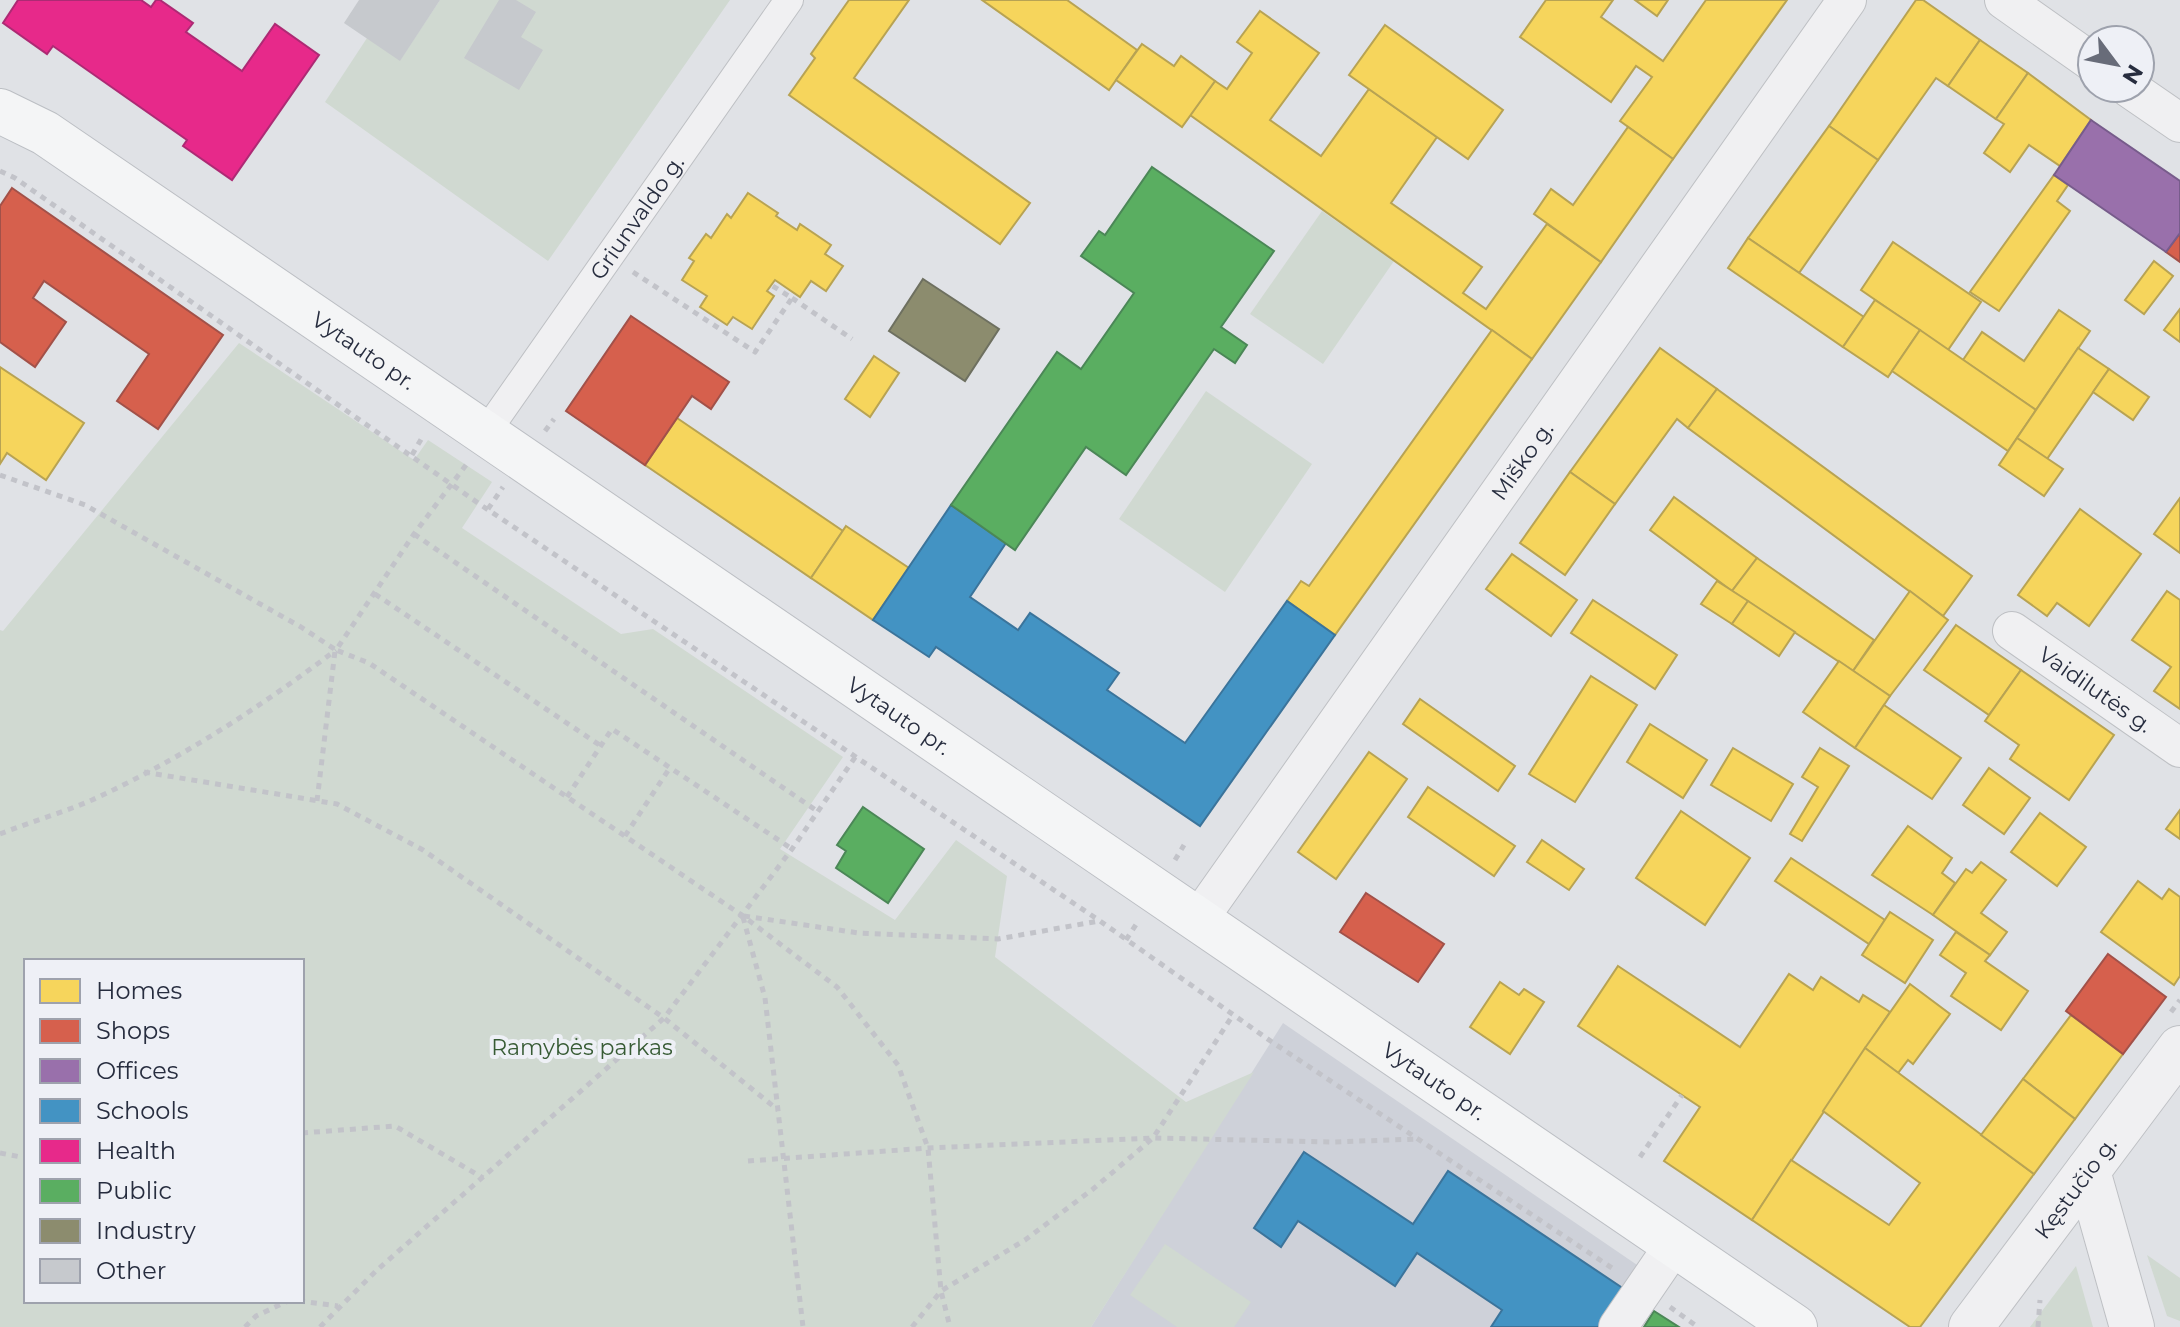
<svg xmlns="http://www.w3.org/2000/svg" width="2180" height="1327" font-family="Montserrat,sans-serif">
<rect width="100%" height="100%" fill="#e0e2e6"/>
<polygon fill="#ced1d9" points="1283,1023 1643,1269 1603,1327 1091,1327"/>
<g fill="#d0d9d1" fill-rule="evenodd">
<polygon points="440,0 730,0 548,261 325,102 367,38 400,60"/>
<polygon points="1322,211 1394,261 1323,364 1250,314"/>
<path d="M239,343L414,460L428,440L492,482L462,528L621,634L653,629L843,757L780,849L895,920L956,840L1007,876L995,957L1186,1102L1254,1072L1091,1327H0V630L3,631ZM26,961H302V1301H26Z"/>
<polygon points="1206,391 1312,464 1225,592 1119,519"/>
<polygon points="1165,1244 1251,1302 1234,1327 1177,1327 1130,1295"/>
<polygon points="2147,1255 2180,1278 2180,1321 2167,1316"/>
<polygon points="2076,1266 2093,1327 2030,1327"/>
</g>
<g fill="#f6d55c" stroke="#b8a353" stroke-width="2">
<polygon points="849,0 909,0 854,78 1030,203 1000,244 789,95 815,58 811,54"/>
<polygon points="982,0 1067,0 1137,50 1109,90"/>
<polygon points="1546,0 1613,0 1601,17 1663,61 1706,0 1787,0 1673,159 1620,121 1652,77 1636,66 1611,102 1520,37"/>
<polygon points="1635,0 1668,0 1657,16"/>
<polygon points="1916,0 1923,0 1980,40 1948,86 1936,78 1878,160 1829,126"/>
<polygon points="1260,11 1319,53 1270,120 1321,156 1369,89 1437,137 1391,203 1482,267 1463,293 1486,309 1547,224 1601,262 1532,359 1190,115 1215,81 1227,89 1252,53 1237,42"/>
<polygon points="1385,25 1503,110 1468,159 1349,75"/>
<polygon points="1980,40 2028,73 1996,119 1948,86"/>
<polygon points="1142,44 1174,66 1181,56 1215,81 1182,127 1116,80"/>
<polygon points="2028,73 2091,120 2060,166 2029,145 2010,172 1984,153 2004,124 1996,119"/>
<polygon points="1829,126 1878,160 1799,273 1748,238"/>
<polygon points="1628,127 1673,159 1601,262 1534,214 1551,189 1573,205"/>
<polygon points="2054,175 2068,185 2057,201 2070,211 1999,311 1970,292"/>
<polygon points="748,193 778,213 776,216 797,230 800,224 831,245 825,254 843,266 826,291 811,281 800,297 775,280 767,291 774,296 752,329 733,317 727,325 700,307 707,296 682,280 694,261 689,258 706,234 711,238 727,214 731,218"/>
<polygon points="1748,238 1864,317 1843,347 1728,268"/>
<polygon points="1893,242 1981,302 1948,350 1861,290"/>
<polygon points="2154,261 2173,276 2144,314 2125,300"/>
<polygon points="1875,300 1920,330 1888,377 1843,347"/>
<polygon points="2180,309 2180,342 2164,330"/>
<polygon points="2059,310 2090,331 2036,410 1963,360 1982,332 2024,361"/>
<polygon points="1492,330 1532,359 1335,635 1287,601 1301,581 1309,586"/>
<polygon points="1920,330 2036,410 2008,451 1892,371"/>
<polygon points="1660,348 1717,389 1688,428 1677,419 1615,504 1570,472"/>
<polygon points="2078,348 2109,369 2047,459 2017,438"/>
<polygon points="874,356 899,373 870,417 845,399"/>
<polygon points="0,367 84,423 46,480 7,453 0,464"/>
<polygon points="2109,369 2149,397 2133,420 2093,392"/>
<polygon points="1717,389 1972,576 1943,616 1688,428"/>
<polygon points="677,418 843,531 811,578 645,465"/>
<polygon points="2017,438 2063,469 2044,496 1999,465"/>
<polygon points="1570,472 1615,504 1565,575 1520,543"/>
<polygon points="1674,497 1757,558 1732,591 1650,530"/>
<polygon points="2180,498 2180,553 2154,534"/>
<polygon points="2080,509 2141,554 2089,626 2057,603 2047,616 2018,595"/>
<polygon points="846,526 909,568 873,620 811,578"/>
<polygon points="1512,554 1577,600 1551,636 1486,589"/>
<polygon points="1757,558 1874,640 1853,671 1732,591"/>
<polygon points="1717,581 1748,601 1732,624 1701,604"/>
<polygon points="1910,591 1948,620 1890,696 1853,671"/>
<polygon points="2167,591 2180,600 2180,709 2154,691 2171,667 2132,640"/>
<polygon points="1593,600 1677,655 1655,689 1571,633"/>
<polygon points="1748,601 1795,632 1779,656 1732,624"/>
<polygon points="1956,625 2021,670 1989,715 1924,670"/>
<polygon points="1839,661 1890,696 1855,748 1803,712"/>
<polygon points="2021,670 2114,735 2069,800 2010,759 2019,745 1985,721"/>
<polygon points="1591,676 1637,705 1575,802 1529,774"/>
<polygon points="1420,699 1515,766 1498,791 1403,724"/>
<polygon points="1884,705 1961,758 1932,799 1855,748"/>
<polygon points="1650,724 1707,760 1683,798 1627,762"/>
<polygon points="1733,748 1793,784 1771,821 1711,785"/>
<polygon points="1820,748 1849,766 1802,841 1790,834 1818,787 1802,777"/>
<polygon points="1369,752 1407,779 1336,879 1298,852"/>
<polygon points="1989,768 2030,798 2004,834 1963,805"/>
<polygon points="1428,787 1515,846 1494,876 1408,817"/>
<polygon points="2180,810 2180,839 2166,829"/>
<polygon points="1681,811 1750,858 1705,925 1636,878"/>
<polygon points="2040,813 2086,847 2057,886 2011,852"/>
<polygon points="1908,826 1952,858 1942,873 1955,883 1933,915 1872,875"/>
<polygon points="1542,840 1584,869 1569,890 1527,862"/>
<polygon points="1791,858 1885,920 1869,944 1775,881"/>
<polygon points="1981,862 2006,880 1981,913 2007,932 1990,955 1933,915 1966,869 1972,873"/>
<polygon points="2138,881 2162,899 2169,889 2180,897 2180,976 2174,985 2101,932"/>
<polygon points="1890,912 1933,940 1905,983 1862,955"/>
<polygon points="1956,932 1990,955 1985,961 2028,991 2001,1030 1951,996 1966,973 1940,955"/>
<polygon points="1618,966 1740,1047 1789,974 1813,990 1821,977 1859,1002 1863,995 1890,1012 1752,1220 1664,1161 1700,1107 1578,1026"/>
<polygon points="1500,982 1519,995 1524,989 1544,1002 1510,1054 1470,1027"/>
<polygon points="1910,984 1950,1014 1913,1064 1908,1060 1898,1073 1865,1048"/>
<polygon points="2071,1015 2123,1054 2075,1119 2023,1079"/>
<polygon points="1865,1048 2034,1174 1920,1327 1910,1327 1752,1220 1791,1160 1889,1225 1920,1183 1823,1111"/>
<polygon points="2023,1079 2075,1119 2034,1174 1981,1135"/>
</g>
<g fill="#d6604d" stroke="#a25149" stroke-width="2">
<polygon points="12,188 223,335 158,429 117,401 149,354 44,281 33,298 66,322 35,367 0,342 0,206"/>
<polygon points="2180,233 2180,262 2166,252"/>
<polygon points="631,316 729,382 711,409 692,396 645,465 566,411"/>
<polygon points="1366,893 1444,944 1418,982 1340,932"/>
<polygon points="2108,954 2166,997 2123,1054 2066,1011"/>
</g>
<polygon fill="#9970ab" stroke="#775c8b" stroke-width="2" points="2091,120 2180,181 2180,233 2166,252 2054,175"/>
<g fill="#4393c3" stroke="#3b749b" stroke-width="2">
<polygon points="951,505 1006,543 970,597 1018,630 1030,613 1119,673 1107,690 1185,743 1287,601 1335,635 1200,826 936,647 929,657 873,620"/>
<polygon points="1304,1152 1413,1224 1448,1171 1627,1291 1602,1327 1491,1327 1502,1310 1417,1253 1395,1286 1298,1221 1281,1247 1254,1228"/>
</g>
<polygon fill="#e7298a" stroke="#ad2a74" stroke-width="2" points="18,0 141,0 151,7 156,0 160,0 193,23 186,32 242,71 275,24 319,55 232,180 183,146 187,140 53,46 47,54 3,23"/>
<g fill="#5aae61" stroke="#4b8757" stroke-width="2">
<polygon points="1152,167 1274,251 1221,327 1247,345 1235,363 1214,349 1126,475 1086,447 1015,550 951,505 1057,352 1081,369 1134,293 1081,256 1099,231 1105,235"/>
<polygon points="863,807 924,849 888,903 836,868 846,851 837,845"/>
<polygon points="1654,1311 1679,1327 1644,1327"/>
</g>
<polygon fill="#8c8c6e" stroke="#6e7060" stroke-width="2" points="923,279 999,329 965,381 889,331"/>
<g fill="#c6c9cd">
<polygon points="359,0 440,0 400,61 344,23"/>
<polygon points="499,0 516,0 536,12 521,37 543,50 519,90 464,58"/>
</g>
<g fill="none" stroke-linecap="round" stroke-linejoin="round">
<g stroke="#bec0c4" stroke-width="30">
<g id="pedestrian">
<path id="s1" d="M484,435L789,0"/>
</g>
</g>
<g stroke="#bec0c4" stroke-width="40">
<g id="minor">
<polyline points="2004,0 2092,62"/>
<polyline points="2129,88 2180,123"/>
<path id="s2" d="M2012,631L2180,748"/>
<path id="s3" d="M1198,920L1847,0"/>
<polyline points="1618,1327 1674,1245"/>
</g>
</g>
<g stroke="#bec0c4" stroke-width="46">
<g id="tertiary">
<polyline points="2088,1171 2132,1327"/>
<path id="s4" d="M1971,1327L2180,1048"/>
</g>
</g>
<g stroke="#bcbfc4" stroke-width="46">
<g id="primary">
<path id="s5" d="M0,111L45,133L1795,1327"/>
</g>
</g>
<g stroke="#c2c3c9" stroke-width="5" stroke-dasharray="6 6" stroke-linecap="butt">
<polyline points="0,171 15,178 478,503 1100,921 1272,1042 1615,1270"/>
<polyline points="633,272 755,352 792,298 771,285"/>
<polyline points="792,298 852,339"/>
<polyline points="545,431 554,419"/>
<polyline points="412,455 423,436"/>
<polyline points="466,465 414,534 336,650 369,663 743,916 837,987 898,1065 928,1148 941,1291 950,1327"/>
<polyline points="0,475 85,505 301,627 336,650"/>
<polyline points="488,509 503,487"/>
<polyline points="414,534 817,811"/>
<polyline points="375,594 601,746"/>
<polyline points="144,772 337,804 423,850 664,1018 778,1110"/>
<polyline points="567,797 612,729 792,849"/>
<polyline points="317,801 335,651"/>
<path d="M0,834C30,822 62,813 92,800C179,760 259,708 336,650"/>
<polyline points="625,836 669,769"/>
<polyline points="1175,860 1184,845"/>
<polyline points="744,916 859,933 998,939 1099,921"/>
<polyline points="743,917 765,998 803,1327"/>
<polyline points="1126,940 1139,920"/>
<polyline points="2171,1012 2180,1000"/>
<polyline points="302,1133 395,1126 483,1178"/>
<polyline points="0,1153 26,1158"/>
<polyline points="1640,1157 1682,1095"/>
<polyline points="748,1161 928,1148 1153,1138 1332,1142 1419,1139"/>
<polyline points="299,1301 338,1306"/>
<polyline points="1670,1307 1698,1327"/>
<polyline points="245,1327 256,1316 288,1301"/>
<polyline points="320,1327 377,1270 664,1018 792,849 856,756"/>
<polyline points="912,1327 941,1291 1025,1240 1093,1189 1153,1138 1233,1015"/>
<polyline points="2038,1327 2040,1300"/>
</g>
<use href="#pedestrian" stroke="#f0f0f2" stroke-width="28"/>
<use href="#minor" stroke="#f0f0f2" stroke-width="38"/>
<use href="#tertiary" stroke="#f0f0f2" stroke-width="44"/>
<use href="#primary" stroke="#f4f5f6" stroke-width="44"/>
</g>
<g text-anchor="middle" stroke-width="8" stroke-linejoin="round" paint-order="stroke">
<g font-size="22" fill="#272d3f" stroke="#eef0f6">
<text dy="8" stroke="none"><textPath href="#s1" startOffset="266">Griunvaldo g.</textPath></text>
<text dy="8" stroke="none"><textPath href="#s5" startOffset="436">Vytauto pr.</textPath></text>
<text dy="8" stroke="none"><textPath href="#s3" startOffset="562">Miško g.</textPath></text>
<text dy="8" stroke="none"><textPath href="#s2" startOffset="102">Vaidilutės g.</textPath></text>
<text dy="8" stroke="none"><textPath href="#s5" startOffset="1084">Vytauto pr.</textPath></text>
<text dy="8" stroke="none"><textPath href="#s5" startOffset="1732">Vytauto pr.</textPath></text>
<text dy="8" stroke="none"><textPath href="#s4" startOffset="174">Kęstučio g.</textPath></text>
</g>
<g font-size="22" fill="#375b34" stroke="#eef0f6">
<text x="582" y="1055">Ramybės parkas</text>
</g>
</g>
<rect x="24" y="959" width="280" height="344" fill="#eef0f6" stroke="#9ea2ad" stroke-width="2"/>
<rect x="40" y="979" width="40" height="24" fill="#f6d55c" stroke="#9ea2ad" stroke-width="2"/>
<text x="96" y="999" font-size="24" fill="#272d3f">Homes</text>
<rect x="40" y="1019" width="40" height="24" fill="#d6604d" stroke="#9ea2ad" stroke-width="2"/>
<text x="96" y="1039" font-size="24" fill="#272d3f">Shops</text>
<rect x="40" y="1059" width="40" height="24" fill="#9970ab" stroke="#9ea2ad" stroke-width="2"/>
<text x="96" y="1079" font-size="24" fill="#272d3f">Offices</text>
<rect x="40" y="1099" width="40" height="24" fill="#4393c3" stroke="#9ea2ad" stroke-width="2"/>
<text x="96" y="1119" font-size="24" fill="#272d3f">Schools</text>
<rect x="40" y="1139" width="40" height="24" fill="#e7298a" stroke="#9ea2ad" stroke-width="2"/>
<text x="96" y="1159" font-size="24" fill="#272d3f">Health</text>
<rect x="40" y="1179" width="40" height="24" fill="#5aae61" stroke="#9ea2ad" stroke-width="2"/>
<text x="96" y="1199" font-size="24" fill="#272d3f">Public</text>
<rect x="40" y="1219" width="40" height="24" fill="#8c8c6e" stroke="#9ea2ad" stroke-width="2"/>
<text x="96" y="1239" font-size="24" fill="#272d3f">Industry</text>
<rect x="40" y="1259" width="40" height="24" fill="#c6c9cd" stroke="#9ea2ad" stroke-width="2"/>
<text x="96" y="1279" font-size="24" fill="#272d3f">Other</text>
<g transform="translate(2116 64) rotate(122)"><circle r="38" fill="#eef0f6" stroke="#9ea2ad" stroke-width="2"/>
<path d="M0-6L14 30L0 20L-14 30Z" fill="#686c79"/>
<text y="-12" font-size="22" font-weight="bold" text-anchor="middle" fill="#272d3f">N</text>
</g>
</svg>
